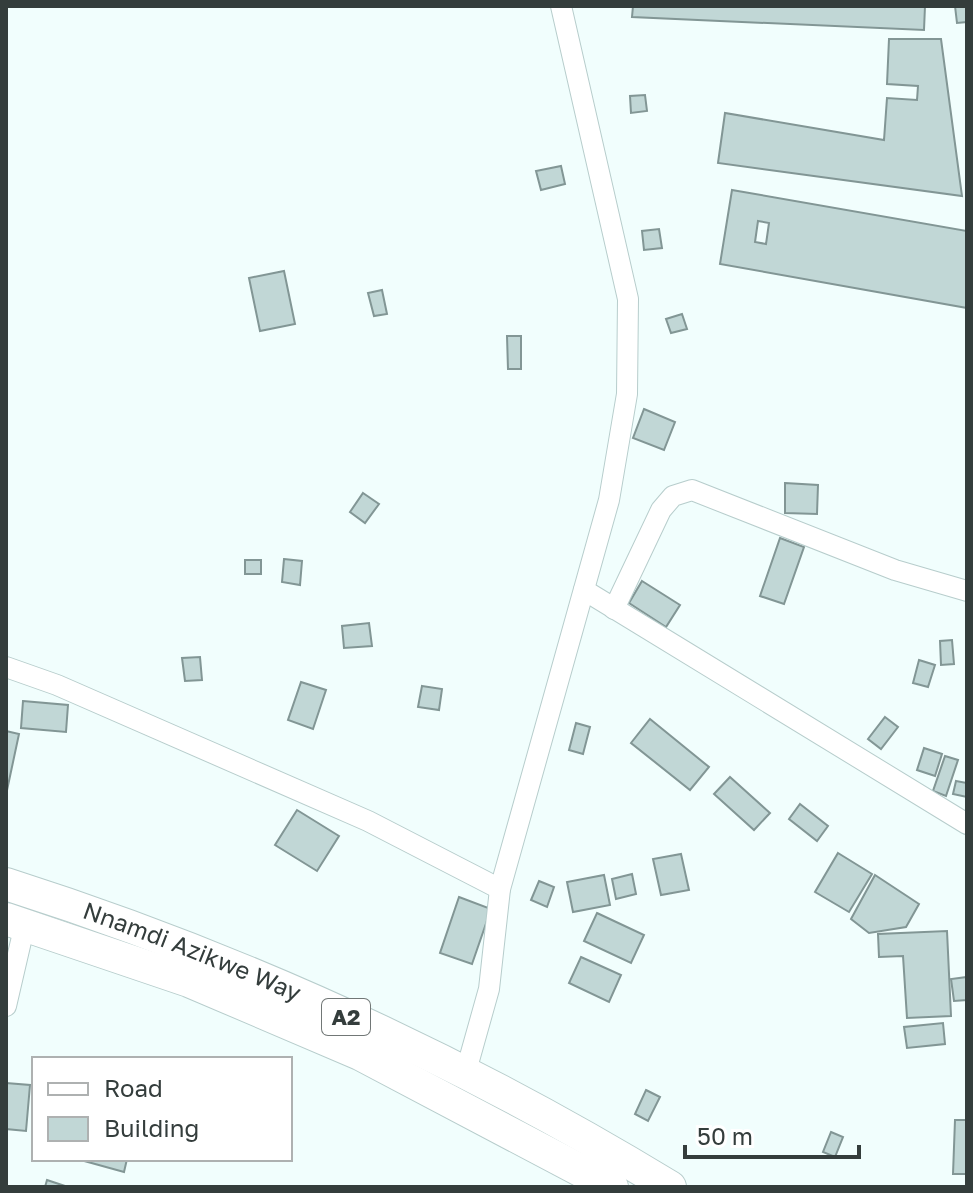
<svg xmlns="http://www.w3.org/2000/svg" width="973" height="1193" font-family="'Golos Text',sans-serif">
<rect width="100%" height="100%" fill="#f1fefd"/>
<g fill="#c1d7d6" stroke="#829695" stroke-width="2" fill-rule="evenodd">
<polygon points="633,6 925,6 924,30 632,17"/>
<polygon points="955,6 967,6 967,22 957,23"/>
<polygon points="889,39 941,39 962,196 718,163 725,113 884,140 887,98 917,100 918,86 887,84"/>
<polygon points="645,95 647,111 631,113 630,96"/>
<polygon points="561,166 565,184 541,190 536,171"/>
<path d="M732,190L967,231V308L720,264ZM758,221L769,223L766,244L755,242Z"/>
<polygon points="659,229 662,248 644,250 642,231"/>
<polygon points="284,271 295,324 260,331 249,278"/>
<polygon points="382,290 387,314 374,316 368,293"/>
<polygon points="682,314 687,329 671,333 666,319"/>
<polygon points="507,336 521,336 521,369 508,369"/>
<polygon points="644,409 675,422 664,450 633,438"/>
<polygon points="785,483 818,485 817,514 785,513"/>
<polygon points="363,493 379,504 365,523 350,512"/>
<polygon points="780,538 804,547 784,604 760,596"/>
<polygon points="284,559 302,561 300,585 282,582"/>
<rect x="245" y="560" width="16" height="14"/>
<polygon points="642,581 680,605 666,627 629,603"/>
<polygon points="369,623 372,646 344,648 342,626"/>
<polygon points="952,640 954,664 941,665 940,641"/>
<polygon points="200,657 202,680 185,681 182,658"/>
<polygon points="919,660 935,665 928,687 913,683"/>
<polygon points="301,682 326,690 313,729 288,720"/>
<polygon points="422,686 442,689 439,710 418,707"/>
<polygon points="23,701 68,705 66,732 21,728"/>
<polygon points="885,717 898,727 881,749 868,739"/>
<polygon points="650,719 709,767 690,790 631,743"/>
<polygon points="576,723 590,727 583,754 569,750"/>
<polygon points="6,731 19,734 6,795"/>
<polygon points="924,748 942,754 935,776 917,770"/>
<polygon points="945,756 958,760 946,796 933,791"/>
<polygon points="730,777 770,813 754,830 714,794"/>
<polygon points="956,781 967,783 967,797 953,794"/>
<polygon points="800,804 828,826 817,841 789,819"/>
<polygon points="297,810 339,836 317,871 275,845"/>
<polygon points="838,853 872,874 849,912 815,892"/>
<polygon points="681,854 689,890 661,895 653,859"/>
<polygon points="632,874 636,894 616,899 612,879"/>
<polygon points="604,875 610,905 573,912 567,882"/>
<polygon points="875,875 919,904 906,927 869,933 851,919"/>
<polygon points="539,881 554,887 547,907 531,900"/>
<polygon points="459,897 491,909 472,964 440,953"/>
<polygon points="597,913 644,935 631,963 584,941"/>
<polygon points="947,931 951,1016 907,1018 903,956 879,957 878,934"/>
<polygon points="581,957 621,975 609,1002 569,983"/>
<polygon points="967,977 967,1000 954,1001 951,979"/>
<polygon points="943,1023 945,1044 907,1048 904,1027"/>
<polygon points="6,1083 30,1085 26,1131 6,1129"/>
<polygon points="646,1090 660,1097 648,1121 635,1114"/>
<polygon points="955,1120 967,1120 967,1174 953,1174"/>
<polygon points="831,1132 843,1137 835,1157 823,1152"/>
<polygon points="77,1159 127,1159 124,1172"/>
<polygon points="47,1180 68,1187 45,1187"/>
</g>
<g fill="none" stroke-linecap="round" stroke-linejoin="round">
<g stroke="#b7cdcc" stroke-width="22">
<g id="minor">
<polyline points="584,590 967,824"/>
<polyline points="614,609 661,510 673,496 692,490 895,570 967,591"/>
<polyline points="6,667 57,685 368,821 500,889"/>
<polyline points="6,1006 25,924"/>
<polyline points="466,1071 489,989 500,889 609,500 627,394 628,299 561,6"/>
</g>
</g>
<g stroke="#b7cdcc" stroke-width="34">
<g id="trunk">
<path id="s1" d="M6,884C238,958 463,1061 670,1187"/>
<polyline points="6,919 189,981 360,1054 612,1187"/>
</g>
</g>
<use href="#minor" stroke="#fff" stroke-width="20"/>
<use href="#trunk" stroke="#fff" stroke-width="32"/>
</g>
<g text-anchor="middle" stroke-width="7" stroke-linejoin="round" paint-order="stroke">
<rect fill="#fff" stroke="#717776" stroke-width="2" x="322" y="999" width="48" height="36" rx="6"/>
<g font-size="22" font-weight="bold" fill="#343d3c">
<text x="346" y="1025">A2</text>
</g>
<g font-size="24" fill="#343d3c" stroke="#fff">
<text dy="8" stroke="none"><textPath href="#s1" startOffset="198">Nnamdi Azikwe Way</textPath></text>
</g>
</g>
<rect width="973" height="1193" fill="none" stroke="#343d3c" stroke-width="16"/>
<rect x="32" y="1057" width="260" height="104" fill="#ffffff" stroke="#aeb1b1" stroke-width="2"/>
<rect x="48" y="1083" width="40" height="12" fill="#ffffff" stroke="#aeb1b1" stroke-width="2"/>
<text x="104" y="1097" font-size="24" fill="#343d3c">Road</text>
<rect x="48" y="1117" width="40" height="24" fill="#c1d7d6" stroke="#aeb1b1" stroke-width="2"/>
<text x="104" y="1137" font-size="24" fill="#343d3c">Building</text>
<path d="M685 1145v12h174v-12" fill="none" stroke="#343d3c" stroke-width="4"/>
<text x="697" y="1145" font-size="24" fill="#343d3c" stroke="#ffffff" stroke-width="6" paint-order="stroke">50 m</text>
</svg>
